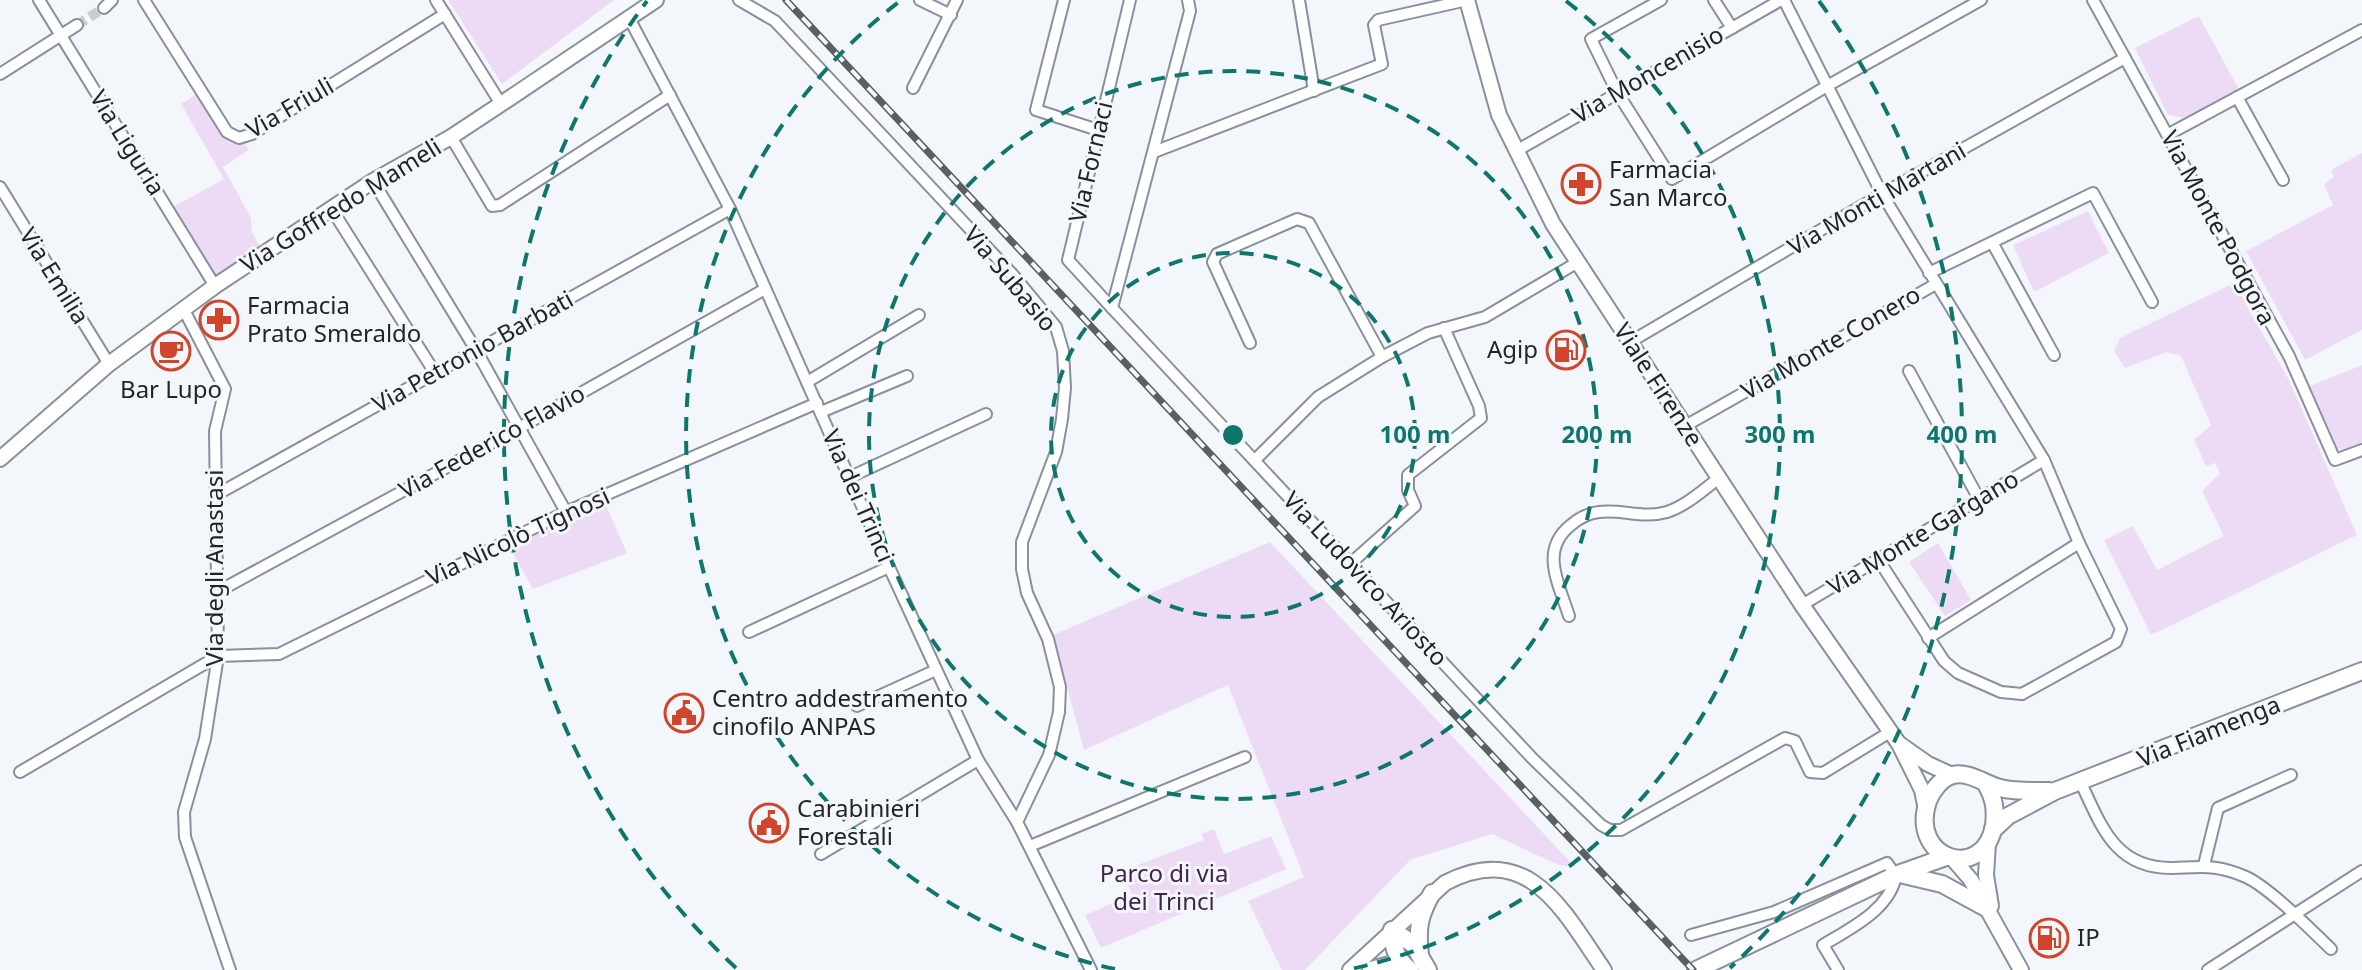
<svg xmlns="http://www.w3.org/2000/svg" width="2362" height="970" font-family="'Noto Sans',sans-serif">
<rect width="100%" height="100%" fill="#f3f7fc"/>
<g fill="#eddbf6">
<polygon points="448,0 614,0 502,84"/>
<polygon points="2199,16 2239,90 2186,118 2168,115 2135,48"/>
<polygon points="198,93 224,135 243,141 249,150 223,167 251,218 252,232 261,249 216,280 173,207 224,179 181,104"/>
<polygon points="2362,153 2362,330 2305,360 2246,251 2333,205 2324,184 2334,177 2331,170"/>
<polygon points="2088,211 2109,253 2034,292 2013,245"/>
<polygon points="2234,283 2289,380 2357,535 2151,635 2104,540 2133,526 2157,570 2224,536 2202,491 2220,473 2215,463 2206,466 2194,440 2211,425 2181,356 2167,352 2125,368 2114,351 2120,338"/>
<polygon points="2362,365 2362,446 2350,451 2337,448 2310,386"/>
<polygon points="602,496 627,553 533,589 506,541"/>
<polygon points="1270,542 1575,867 1558,865 1492,834 1410,860 1305,970 1282,970 1248,901 1304,877 1228,685 1084,750 1053,635"/>
<polygon points="1938,543 1971,600 1945,616 1909,562"/>
<polygon points="1214,829 1224,854 1271,836 1286,869 1101,948 1085,915 1132,895 1122,871 1204,840 1201,834"/>
</g>
<g fill="none" stroke-linecap="round" stroke-linejoin="round">
<polyline stroke="#c9cdd2" stroke-width="10" stroke-dasharray="10 5" stroke-linecap="butt" points="77,25 104,8"/>
<g stroke="#89909d" stroke-width="14">
<g id="street">
<polyline points="39,0 215,286"/>
<polyline points="144,0 227,132 239,138 252,134 445,14"/>
<polyline points="436,0 501,104"/>
<polyline points="739,0 775,21 1013,275 1056,327 1063,351 1065,388 1062,419 1056,452 1022,542 1022,569 1027,593 1048,639 1060,687 1059,712 1049,755 1017,822"/>
<polyline points="920,0 951,15"/>
<polyline points="1064,0 1036,110 1098,130"/>
<polyline points="1188,0 1190,11 1112,308 1532,758 1601,825 1610,830 1621,830 1785,738 1795,741 1810,772 1823,773 1890,732"/>
<polyline points="1299,0 1314,91"/>
<polyline points="1661,0 1591,39 1617,92 1672,179 1827,86 1981,0"/>
<polyline points="1714,0 1732,28"/>
<polyline points="1784,0 1882,194 2044,460 2079,543 2121,629 2116,642 2022,694 2001,692 1958,673 1944,661 1878,559"/>
<polyline points="2093,0 2289,356 2335,460 2362,450"/>
<polyline points="104,8 112,0"/>
<polyline points="630,20 730,209 889,567 978,760 1017,822 1091,970"/>
<polyline points="0,74 77,25"/>
<polyline points="913,88 957,0"/>
<polyline points="2237,97 2283,180"/>
<polyline points="2169,134 2362,30"/>
<polyline points="451,137 492,206 500,205 670,95"/>
<polyline points="1516,151 1781,0"/>
<polyline points="1154,152 1382,64 1374,25 1378,20 1467,0"/>
<polyline points="373,181 476,350 566,512"/>
<polyline points="0,187 109,364"/>
<polyline points="331,208 435,373"/>
<polyline points="1993,244 2054,355"/>
<polyline points="1929,273 2093,193 2152,302"/>
<polyline points="1112,308 1068,260 1130,0"/>
<polyline points="184,310 225,389 215,431 218,656 205,739 184,812 185,837 230,970"/>
<polyline points="1630,342 1882,194 2125,58"/>
<polyline points="1250,343 1213,262 1217,254 1297,219 1309,223 1382,357"/>
<polyline points="1909,371 1979,499"/>
<polyline points="807,382 919,315"/>
<polyline points="821,412 907,376"/>
<polyline points="1685,426 1936,284"/>
<polyline points="1255,460 1318,397 1382,357 1428,333 1485,317 1578,262"/>
<polyline points="850,477 986,414"/>
<polyline points="216,495 730,209"/>
<polyline points="1351,563 1415,506 1408,490 1408,475 1481,418 1479,406 1444,328"/>
<polyline points="217,592 519,428 765,289"/>
<polyline points="1802,605 2044,460"/>
<path d="M1569,616C1559,584 1539,550 1571,525C1578,519 1589,513 1599,512C1622,509 1643,519 1667,512C1686,506 1703,490 1719,478"/>
<polyline points="749,632 889,567"/>
<polyline points="1928,638 2079,543"/>
<polyline points="857,706 936,670"/>
<polyline points="20,772 218,656 279,654 566,512 817,403"/>
<path d="M2081,783C2102,828 2116,869 2173,868C2203,867 2217,864 2246,877C2270,888 2311,930 2331,949"/>
<polyline points="1030,846 1245,757"/>
<polyline points="821,854 978,760"/>
<polyline points="2204,865 2218,808 2291,775"/>
<path d="M1691,935L1774,912L1887,863L1896,876C1889,910 1851,928 1823,945L1838,970"/>
<polyline points="2208,970 2362,871"/>
</g>
</g>
<g stroke="#89909d" stroke-width="18">
<g id="secondary">
<polyline points="1467,0 1499,115 1553,224 1802,605 1899,744 1922,790 1926,810"/>
<polyline points="0,459 109,364 215,286 373,181 451,137 501,104 656,0"/>
<polyline points="1901,745 1928,764 1952,775"/>
<polyline points="1988,843 1986,875 1991,906"/>
<polyline points="1953,859 1971,880 2021,970"/>
<path d="M1350,970L1445,883C1529,839 1564,912 1604,970"/>
</g>
</g>
<g stroke="#89909d" stroke-width="20">
<g id="primary">
<path d="M1986,784C1994,798 1996,809 1994,825C1984,883 1908,860 1928,801C1932,791 1941,778 1953,775C1968,771 1985,784 2000,788C2016,792 2032,791 2049,791"/>
<polyline points="1993,830 2008,816 2055,791 2362,671"/>
<polyline points="1904,875 1942,884 1988,909"/>
<polyline points="1392,930 1413,944 1428,970"/>
<path d="M1392,930C1393,948 1396,959 1410,970"/>
<path d="M1420,955C1417,927 1419,917 1432,893"/>
<polyline points="1371,970 1390,965 1407,968"/>
<polyline points="1696,970 1898,874 1946,857"/>
</g>
</g>
<use href="#street" stroke="#fff" stroke-width="10"/>
<use href="#secondary" stroke="#fff" stroke-width="14"/>
<use href="#primary" stroke="#fff" stroke-width="16"/>
<g stroke="#5b5f64" stroke-width="7">
<polyline id="rail" points="786,0 1693,970"/>
</g>
<use href="#rail" stroke="#f3f7fc" stroke-width="4" stroke-dasharray="12" stroke-linecap="butt"/>
</g>
<g fill="none" stroke="#0f766e" stroke-width="4" stroke-dasharray="14 10">
<circle cx="1233" cy="435" r="182"/>
<circle cx="1233" cy="435" r="364"/>
<path d="M1115 969A547 547 0 0 1 900 1M1566 1A547 547 0 0 1 1351 969"/>
<path d="M736 968A729 729 0 0 1 647 1M1819 1A729 729 0 0 1 1730 968"/>
</g>
<defs>
<g id="pharmacy-ring" transform="scale(2)"><circle r="9.5" fill="#f3f7fc" stroke="#d0452c" stroke-width="1.5"/><path d="M-2-6h4v4h4v4h-4v4h-4v-4h-4v-4h4Z" fill="#d0452c"/></g>
<g id="fuel-ring" transform="scale(2)"><circle r="9.5" fill="#f3f7fc" stroke="#d0452c" stroke-width="1.5"/><path d="M-5.5-6h7V0h2V4h1.3V-2.5L3-4.5l.8-.8L6-3V5H2.5V1h-1V6h-7ZM-4.2-4.7v3.2H.2V-4.7Z" fill="#d0452c"/></g>
<g id="cafe-ring" transform="scale(2)"><circle r="9.5" fill="#f3f7fc" stroke="#d0452c" stroke-width="1.5"/><path d="M-5.5-4.5H6V0H3Q3 3.5 0 3.5H-2.5Q-5.5 3.5-5.5 0ZM3-3.2v2h1.7v-2ZM-6 4.5H4V6H-6Z" fill="#d0452c"/></g>
<g id="civic-ring" transform="scale(2)"><circle r="9.5" fill="#f3f7fc" stroke="#d0452c" stroke-width="1.5"/><path d="M-.6-6.5H3V-4.5H.6V-3L4-1V1h2V6H-6V1h2V-1L-.6-3ZM-1.2 2.5V6h2.4V2.5Z" fill="#d0452c"/></g>
</defs>
<g fill-rule="evenodd">
<use href="#pharmacy-ring" x="1581" y="184"/>
<use href="#pharmacy-ring" x="219" y="320"/>
<use href="#fuel-ring" x="1566" y="350"/>
<use href="#cafe-ring" x="171" y="351"/>
<use href="#civic-ring" x="684" y="713"/>
<use href="#civic-ring" x="769" y="823"/>
<use href="#fuel-ring" x="2049" y="938"/>
</g>
<g text-anchor="middle" stroke-width="6" stroke-linejoin="round" paint-order="stroke">
<g font-size="24" fill="#212429" stroke="#f3f7fc">
<text transform="translate(1648 75) rotate(-30)" y="8">Via Moncenisio</text>
<text transform="translate(290 108) rotate(-30)" y="8">Via Friuli</text>
<text transform="translate(127 143) rotate(58)" y="8">Via Liguria</text>
<text transform="translate(1091 162) rotate(-77)" y="8">Via Fornaci</text>
<text transform="translate(1877 199) rotate(-30)" y="8">Via Monti Martani</text>
<text transform="translate(341 206) rotate(-32)" y="8">Via Goffredo Mameli</text>
<text transform="translate(2218 228) rotate(62)" y="8">Via Monte Podgora</text>
<text transform="translate(54 276) rotate(58)" y="8">Via Emilia</text>
<text transform="translate(1010 279) rotate(50)" y="8">Via Subasio</text>
<text transform="translate(1831 343) rotate(-30)" y="8">Via Monte Conero</text>
<text transform="translate(473 352) rotate(-29)" y="8">Via Petronio Barbati</text>
<text transform="translate(1658 385) rotate(57)" y="8">Viale Firenze</text>
<text transform="translate(492 442) rotate(-29)" y="8">Via Federico Flavio</text>
<text transform="translate(858 496) rotate(66)" y="8">Via dei Trinci</text>
<text transform="translate(1923 533) rotate(-31)" y="8">Via Monte Gargano</text>
<text transform="translate(518 537) rotate(-25)" y="8">Via Nicolò Tignosi</text>
<text transform="translate(215 568) rotate(-90)" y="8">Via degli Anastasi</text>
<text transform="translate(1365 579) rotate(47)" y="8">Via Ludovico Ariosto</text>
<text transform="translate(2209 732) rotate(-22)" y="8">Via Fiamenga</text>
</g>
<g font-size="24" fill="#212429" stroke="#f3f7fc" text-anchor="start">
<text x="1609" y="178">Farmacia<tspan x="1609" dy="28">San Marco</tspan></text>
<text x="247" y="314">Farmacia<tspan x="247" dy="28">Prato Smeraldo</tspan></text>
<text x="1538" y="358" text-anchor="end">Agip</text>
<text x="171" y="398" text-anchor="middle">Bar Lupo</text>
<text x="712" y="707">Centro addestramento<tspan x="712" dy="28">cinofilo ANPAS</tspan></text>
<text x="797" y="817">Carabinieri<tspan x="797" dy="28">Forestali</tspan></text>
<text x="2077" y="946">IP</text>
</g>
<g font-size="24" fill="#41254e" stroke="#f3f7fc">
<text x="1164" y="882">Parco di via<tspan x="1164" dy="28">dei Trinci</tspan></text>
</g>
</g>
<circle cx="1233" cy="435" r="12" fill="#0f766e" stroke="#f3f7fc" stroke-width="4"/>
<g font-size="24" text-anchor="middle" font-weight="bold" fill="#0f766e" stroke="#f3f7fc" stroke-width="6" stroke-linejoin="round" paint-order="stroke">
<text x="1415" y="443">100 m</text>
<text x="1597" y="443">200 m</text>
<text x="1780" y="443">300 m</text>
<text x="1962" y="443">400 m</text>
</g>
</svg>
